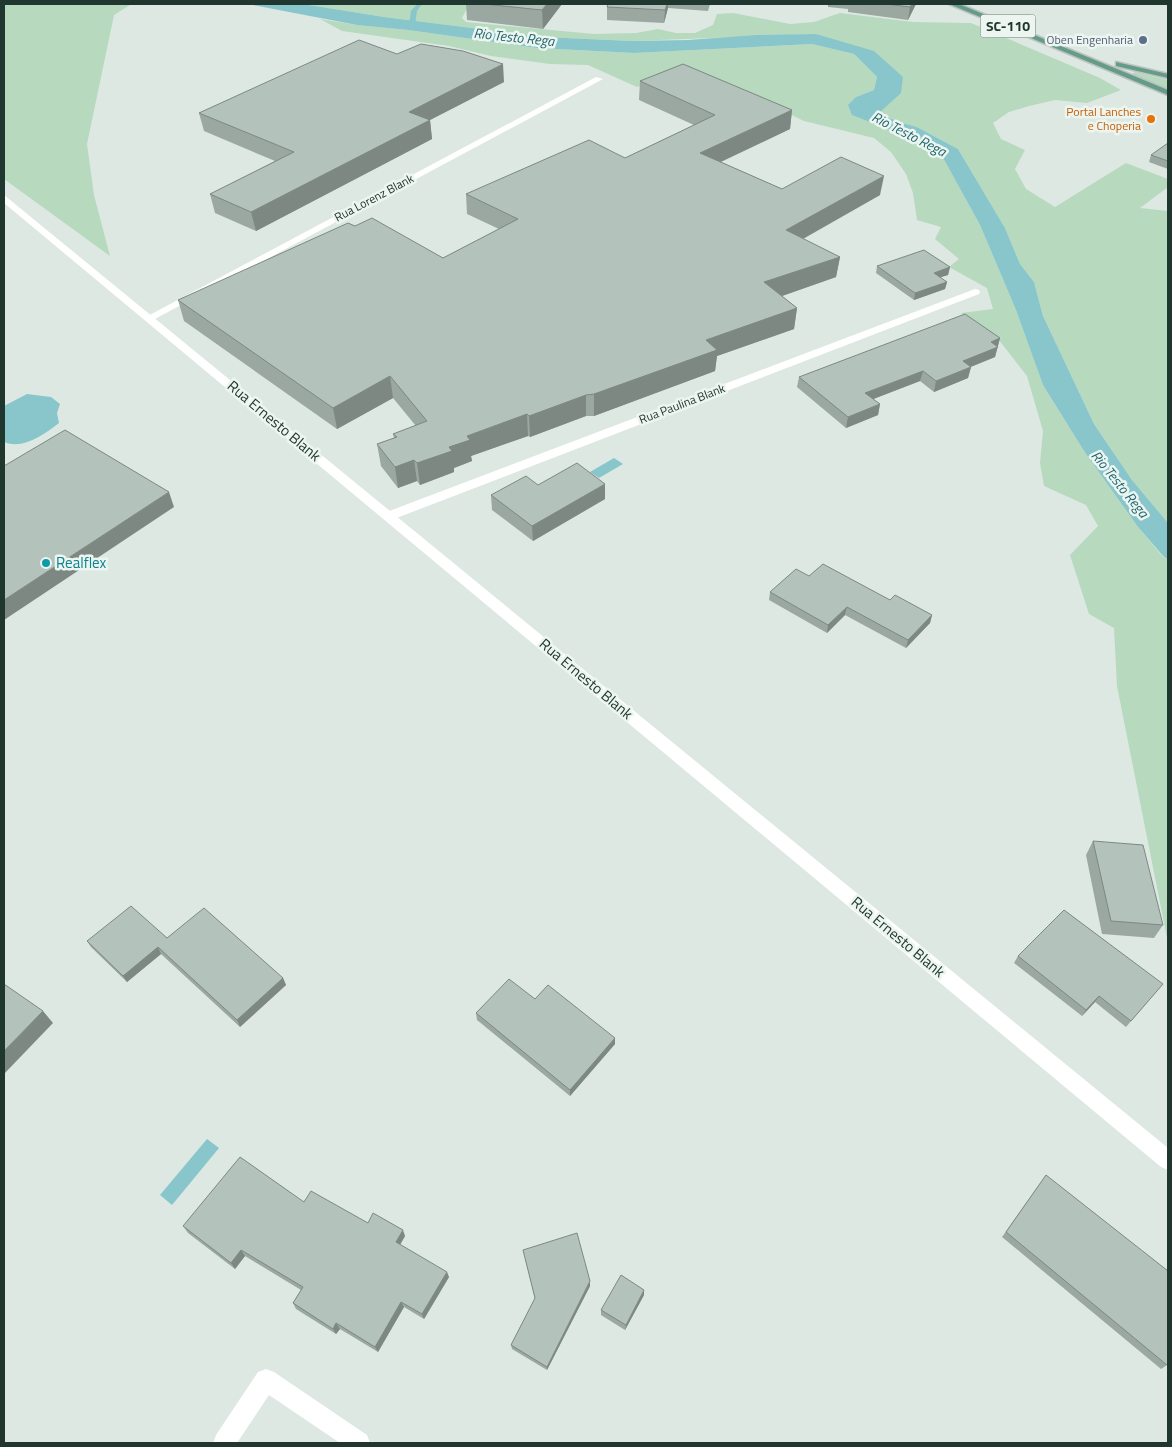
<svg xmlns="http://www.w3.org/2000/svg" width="1172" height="1447" font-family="'Titillium Web',sans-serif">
<rect width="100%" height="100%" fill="#dde8e3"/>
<g fill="#b7d9be">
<polygon points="4,4 130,5 114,15 87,144 94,195 110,256 4,179"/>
<polygon points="303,4 469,4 462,18 466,22 594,34 636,33 658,29 676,33 695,33 713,25 717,14 733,13 790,24 814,22 840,13 913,22 971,23 1100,78 1121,90 1087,103 1055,100 1029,106 1009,112 993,123 1001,139 1025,150 1015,169 1026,189 1055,207 1126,163 1168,179 1168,187 1140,208 1168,211 1168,523 1132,480 1094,424 1043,316 1034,282 1020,264 1005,228 958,149 917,127 899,122 879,112 887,104 903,77 816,34 632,41 543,37 384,17"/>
<polygon points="320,19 357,25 408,30 537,48 634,53 812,44 854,54 877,77 874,90 856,97 877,125 906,136 942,156 980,225 1016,310 1043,385 1084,451 1138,527 1163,557 1168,559 1168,943 1117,686 1114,628 1089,614 1070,555 1098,526 1086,505 1044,486 1040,463 1043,431 1027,376 995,335 961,313 993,309 987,288 949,267 959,259 935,239 941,227 917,220 913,193 906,174 891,152 874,138 804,121 717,79 673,75 637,87 588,65 550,64 491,56 449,46 342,31"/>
<polygon points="1135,72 1168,80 1168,89 1131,75"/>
</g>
<g fill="#88c6cb">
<polygon points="232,4 303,4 384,17 543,37 632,41 688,40 757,35 816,34 874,51 903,77 901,93 879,113 899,122 917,127 958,149 1005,228 1020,264 1034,282 1043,316 1094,424 1132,480 1168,523 1168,559 1164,557 1138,527 1084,451 1043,385 1016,310 980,225 942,156 906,136 852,115 848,105 856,97 874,90 877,77 854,54 812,44 634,53 537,48 408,30 357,25 253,5"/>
<path d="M27,394L51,397L60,404L57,413L59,423C43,435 23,450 4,442V406Z"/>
<polygon points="614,458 623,464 599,478 590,472"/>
<polygon points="207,1139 219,1148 172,1205 160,1195"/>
</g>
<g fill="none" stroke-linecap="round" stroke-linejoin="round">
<polygon fill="#88c6cb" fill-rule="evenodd" points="417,4 422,4 417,11 415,25 412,27 409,25 411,11"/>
<g stroke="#bcc3c1" stroke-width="3">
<g id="primary">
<polygon points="949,4 959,4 1168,90 1168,95"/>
<polygon points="1116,62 1168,74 1168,78 1116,66"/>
</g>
</g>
<g fill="#fff" fill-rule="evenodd">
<polygon points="596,77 603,79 153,320 149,321 144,318"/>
<polygon points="975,289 979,290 980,292 979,294 394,519 384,519 383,516 384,513"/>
<polygon points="266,1369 274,1372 367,1435 370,1443 340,1443 269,1395 237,1443 213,1443 216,1435 258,1372"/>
</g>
<polygon fill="#fff" fill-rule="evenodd" points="4,195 1168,1148 1168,1170 1161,1167 4,203"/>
<use href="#primary" fill="#649b89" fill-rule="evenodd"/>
</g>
<g fill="#9aa8a1">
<polygon points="466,4 562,4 543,29 467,20"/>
<polygon points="608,4 710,4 708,11 668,8 664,23 607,20 607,7"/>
<polygon points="828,4 916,4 908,20 848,12 848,9 828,7"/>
<polygon points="397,54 504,82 430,120 432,139 256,231 215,213 210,194 275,161 204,131 199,113"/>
<polygon points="640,81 792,110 790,129 721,162 782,189 880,195 803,239 840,257 836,277 782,296 797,308 794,329 717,356 715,371 594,416 586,416 530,437 528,436 471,456 472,461 454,468 454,472 420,485 417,481 398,488 381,466 377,444 394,438 393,434 416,426 393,398 337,429 184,321 178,300 355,226 443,258 499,229 467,214 466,194 625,158 694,125 639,100"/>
<polygon points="1168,143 1168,169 1149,162 1151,155"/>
<polygon points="877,266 950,267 948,275 940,277 947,282 945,289 914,300 876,273"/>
<polygon points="1000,338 995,357 971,367 968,378 934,392 920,381 873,399 880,404 878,415 846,428 797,387 799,377"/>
<polygon points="538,485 605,499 533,541 492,510 491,495"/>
<polygon points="809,576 890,600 932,615 930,623 906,648 845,615 827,633 769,600 770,592"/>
<polygon points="1093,841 1163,925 1154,938 1102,934 1086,855"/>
<polygon points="167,938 283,978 286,985 240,1027 161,954 127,982 91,947 87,941"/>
<polygon points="1018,956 1163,984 1126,1027 1095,1002 1082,1016 1014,963"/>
<polygon points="535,999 615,1038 615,1044 570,1096 477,1020 476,1013"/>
<polygon points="1046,1175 1167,1365 1161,1369 1002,1237"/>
<polygon points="304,1202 368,1223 405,1236 400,1245 449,1277 424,1319 404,1307 378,1352 340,1329 336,1334 296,1309 293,1303 301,1290 245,1256 235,1269 188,1233 183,1226"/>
<polygon points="523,1250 590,1281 590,1286 547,1370 512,1349 511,1345 535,1299"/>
<polygon points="644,1295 625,1330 601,1315 601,1310"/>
</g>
<g fill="#7d8883">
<polygon points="547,4 562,4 543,29 542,10"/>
<polygon points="667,4 668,4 668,8 664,23 665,10"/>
<polygon points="912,4 916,4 908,20 910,7"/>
<polygon points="503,64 504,82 430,120 432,139 256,231 251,212 409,112"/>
<polygon points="792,110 790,129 699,172 700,153"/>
<polygon points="884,176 880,195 783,250 786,230"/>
<polygon points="840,257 836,277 762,303 764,282"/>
<polygon points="950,267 948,275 932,280 934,273"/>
<polygon points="947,282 945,289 914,300 915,293"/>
<polygon points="797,308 794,329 717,356 715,371 594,416 594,394 706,340"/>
<polygon points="1000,338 995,357 960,371 963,361 991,342"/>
<polygon points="971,367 968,378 934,392 936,381"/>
<polygon points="923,371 920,381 863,403 865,393"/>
<polygon points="390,376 393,398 337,429 333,408"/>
<polygon points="586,395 586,416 530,437 529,416"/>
<polygon points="880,404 878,415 846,428 848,417"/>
<polygon points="527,414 528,436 471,456 472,461 454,468 454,472 420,485 417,463 449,447 467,436"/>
<polygon points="414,460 417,481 398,488 395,467"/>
<polygon points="605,484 605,499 533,541 532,526"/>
<polygon points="169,492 174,507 4,620 4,600"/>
<polygon points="847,607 845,615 827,633 828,625"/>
<polygon points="932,615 930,623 906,648 908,640"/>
<polygon points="158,947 161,954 127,982 123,976"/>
<polygon points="283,978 286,985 240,1027 237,1020"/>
<polygon points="1099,996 1095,1002 1082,1016 1086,1010"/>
<polygon points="43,1011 53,1023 4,1074 4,1051"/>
<polygon points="615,1038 615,1044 570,1096 570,1090"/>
<polygon points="403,1230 405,1236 398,1248 396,1242"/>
<polygon points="241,1250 245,1256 235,1269 231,1263"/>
<polygon points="447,1272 449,1277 424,1319 422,1314"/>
<polygon points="590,1281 590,1286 547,1370 547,1367"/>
<polygon points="644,1290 644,1295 625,1330 626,1325"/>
<polygon points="401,1302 404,1307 378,1352 375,1347"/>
<polygon points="336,1323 340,1329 336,1334 333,1329"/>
</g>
<g fill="#b3c3bb" stroke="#7d8883">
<polygon points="484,4 547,4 542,10"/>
<polygon points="608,4 667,4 665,10 607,7"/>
<polygon points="886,4 912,4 910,7"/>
<polygon points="359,40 397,54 421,44 463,51 503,64 409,112 430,120 251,212 210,194 294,152 199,113"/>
<polygon points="683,64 792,110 700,153 782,189 841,157 884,176 786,230 840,257 764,282 797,308 706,340 717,350 594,394 586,395 529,416 527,414 467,436 470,440 449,447 452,451 417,463 414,460 395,467 377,444 397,437 393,434 427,421 390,376 333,408 178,300 348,223 355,226 372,218 443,258 518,219 466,194 589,140 625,158 715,115 640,81"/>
<polygon points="1168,143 1168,161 1151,155"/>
<polygon points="924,250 950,267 934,273 947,282 915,293 877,266"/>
<polygon points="965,314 1000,338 991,342 998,347 963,361 971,367 936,381 923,371 865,393 880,404 848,417 799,377"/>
<polygon points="65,430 169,492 4,600 4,465 4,466"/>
<polygon points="577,463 605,484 532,526 491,495 526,476 538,485"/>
<polygon points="823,564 890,600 895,595 932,615 908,640 847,607 828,625 770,592 796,569 809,576"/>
<polygon points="1093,841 1143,845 1163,925 1111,921"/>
<polygon points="131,906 167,938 204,908 283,978 237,1020 158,947 123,976 87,941"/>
<polygon points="1064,910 1163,984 1131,1021 1099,996 1086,1010 1018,956"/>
<polygon points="509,979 535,999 548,985 615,1038 570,1090 476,1013"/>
<polygon points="4,984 43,1011 4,1051"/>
<polygon points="240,1157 304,1202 311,1191 368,1223 373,1213 403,1230 396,1242 447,1272 422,1314 401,1302 375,1347 336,1323 333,1329 293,1303 303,1287 241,1250 231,1263 183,1226"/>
<polygon points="1046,1175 1168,1271 1168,1363 1167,1365 1006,1232"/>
<polygon points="577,1233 590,1281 547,1367 511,1345 535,1298 523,1250"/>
<polygon points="621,1275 644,1290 626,1325 601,1310"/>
</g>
<circle fill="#5c6f8a" stroke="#edf5f1" stroke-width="2" cx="1143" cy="40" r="5"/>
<circle fill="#e8710a" stroke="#edf5f1" stroke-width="2" cx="1151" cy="119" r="5"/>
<circle fill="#0f9aa8" stroke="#edf5f1" stroke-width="2" cx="46" cy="563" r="5"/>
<g text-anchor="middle" stroke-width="5" stroke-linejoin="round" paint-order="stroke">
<g font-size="12" fill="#4e5e75" stroke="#edf5f1" text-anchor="end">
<text x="1133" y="44">Oben Engenharia</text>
</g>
<g font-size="12" fill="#c56008" stroke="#edf5f1" text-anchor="end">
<text x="1141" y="116">Portal Lanches<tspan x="1141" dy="14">e Choperia</tspan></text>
</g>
<g font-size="12" fill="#20372f" stroke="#edf5f1">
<text transform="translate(374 198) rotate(-28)" y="4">Rua Lorenz Blank</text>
<text transform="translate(682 404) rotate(-21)" y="4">Rua Paulina Blank</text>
</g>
<rect fill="#edf5f1" stroke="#5e7069" stroke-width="1" x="980.5" y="14.5" width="55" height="23" rx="4"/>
<g font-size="14" font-weight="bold" fill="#20372f">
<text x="1008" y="31">SC-110</text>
</g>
<g font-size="14" font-style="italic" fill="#1f676e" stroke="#edf5f1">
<text transform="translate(514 37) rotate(6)" y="5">Rio Testo Rega</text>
<text transform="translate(909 134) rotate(27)" y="5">Rio Testo Rega</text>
<text transform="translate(1120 484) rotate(51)" y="5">Rio Testo Rega</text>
</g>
<g font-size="15" fill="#20372f" stroke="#edf5f1">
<text transform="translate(274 421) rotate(40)" y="5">Rua Ernesto Blank</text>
<text transform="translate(586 679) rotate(40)" y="5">Rua Ernesto Blank</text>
<text transform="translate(898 937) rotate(40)" y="5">Rua Ernesto Blank</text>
</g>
<g font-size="15" fill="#0d838f" stroke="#edf5f1" text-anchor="start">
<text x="56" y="568">Realflex</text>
</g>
</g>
<rect width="1172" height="1447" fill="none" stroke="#20372f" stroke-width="10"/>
</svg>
